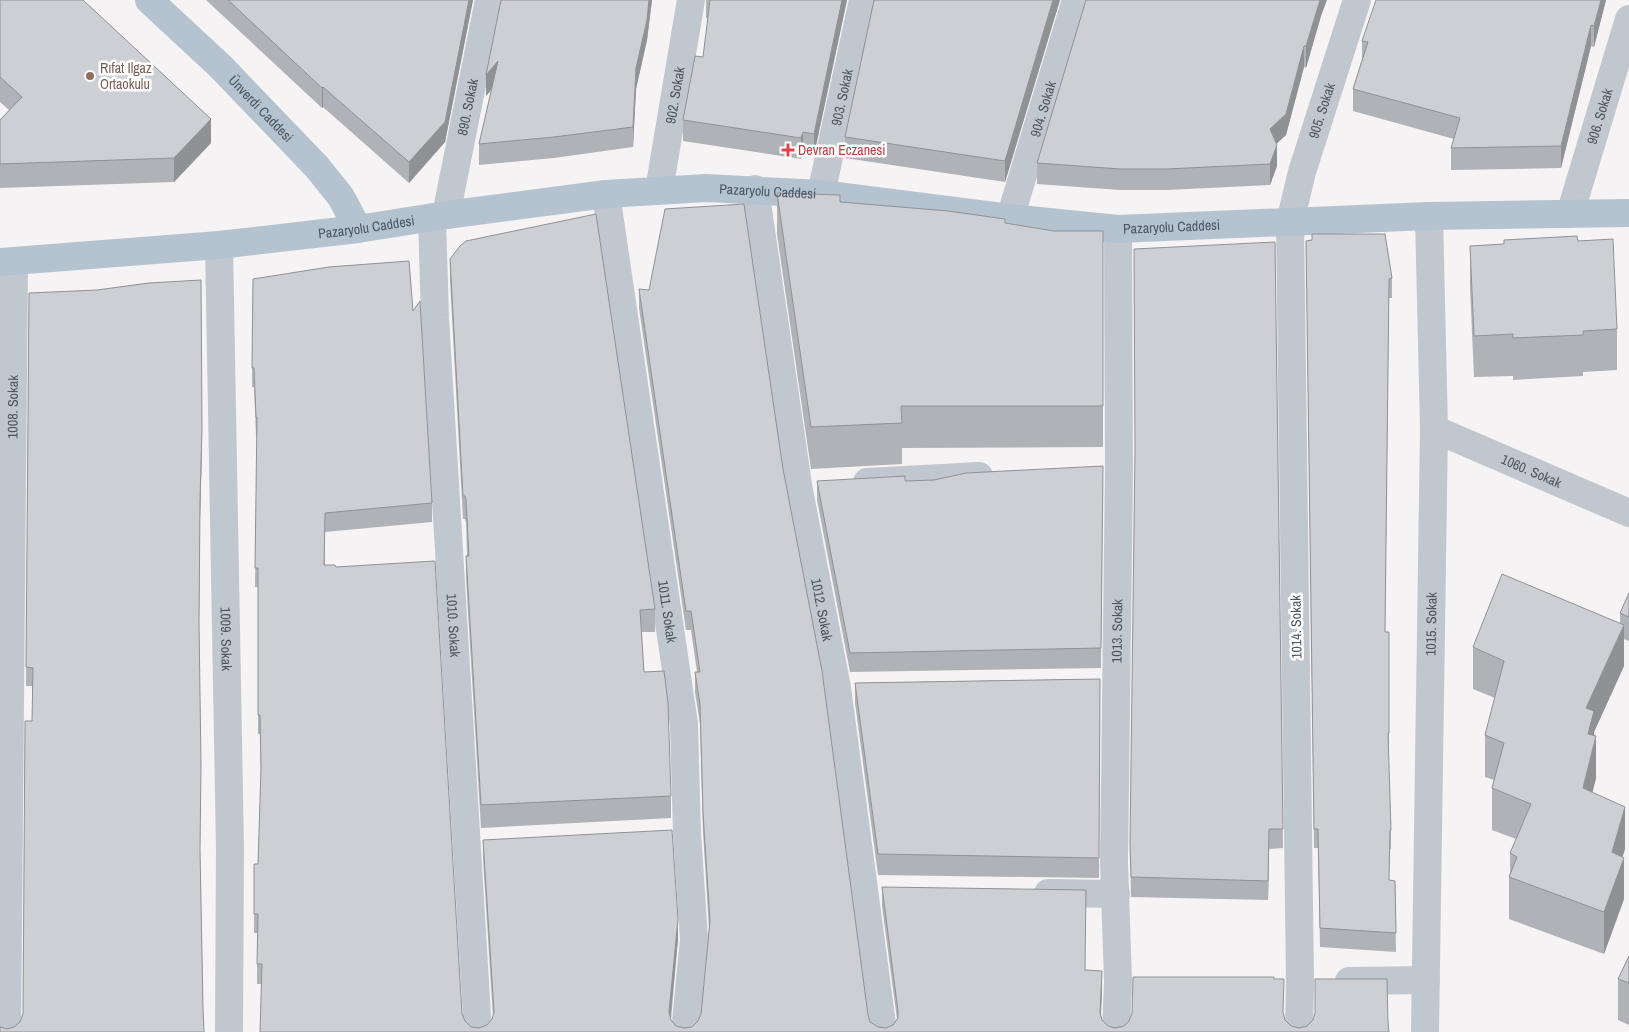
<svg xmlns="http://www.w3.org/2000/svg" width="1629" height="1032" font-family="'Archivo Narrow',sans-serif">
<rect width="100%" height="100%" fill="#f5f3f3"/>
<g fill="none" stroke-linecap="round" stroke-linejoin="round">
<g stroke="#c0c7ce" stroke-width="28">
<path id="s1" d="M755,189L798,485L837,688L883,1032"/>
<path id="s2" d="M659,190L691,0"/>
<path id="s3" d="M606,194L684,724L687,833L694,939L685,1032"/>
<path id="s4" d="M821,194L863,0"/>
<path id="s5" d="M1570,214L1629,19"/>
<path id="s6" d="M446,215L489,0"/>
<path id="s7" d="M432,218L435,318L478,1032"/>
<path id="s8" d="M1010,218L1076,0"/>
<path id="s9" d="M219,245L230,849L229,1032"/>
<path id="s10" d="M1434,429L1629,513"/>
<polyline points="867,482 979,476"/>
<polyline points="1048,893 1116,894"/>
<polyline points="1349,981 1426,980"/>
<path id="s11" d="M7,1032L14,262"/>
<path id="s12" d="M1116,1032L1118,981L1114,863L1119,469L1118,229"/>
<path id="s13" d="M1299,1032L1300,982L1290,222L1302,172L1357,0"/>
<path id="s14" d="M1425,1032L1434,429L1429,216"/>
</g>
<g stroke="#b5c2cf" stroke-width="28">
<path id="s15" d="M149,0L221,67L317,167L341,197L358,229"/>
<path id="s16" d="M0,262L219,245L358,229L446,215L606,194L706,188L821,194L1010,218L1118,229L1429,216L1629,213"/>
</g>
</g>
<g fill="#b0b2b7">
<polygon points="0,0 211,143 174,182 0,188 0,120 9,110 0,102"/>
<polygon points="206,0 473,0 445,142 409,183 323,107 322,108"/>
<polygon points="501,0 652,0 647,40 636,89 633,147 554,158 479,165 479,144 492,89 486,96"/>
<polygon points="706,0 847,0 814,155 803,153 801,159 683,141 683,120 703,57 708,18 706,18"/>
<polygon points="1060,0 1005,182 845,158 845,137"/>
<polygon points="1606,0 1594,47 1591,46 1561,168 1451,170 1451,148 1454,139 1353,111 1353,89 1362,59 1362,41"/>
<polygon points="1321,16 1306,68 1304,67 1286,135 1276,143 1277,166 1270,185 1167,190 1120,190 1037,184 1037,163"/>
<polygon points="777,193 840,202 1005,224 1054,231 1103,231 1103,447 902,448 902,464 811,469 777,234"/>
<polygon points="1306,241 1392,278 1392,298 1389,298 1385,632 1389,632 1389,753 1388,753 1391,830 1391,849 1390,849 1389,880 1395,881 1396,952 1320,947 1318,848 1314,848"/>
<polygon points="1578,241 1617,329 1617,370 1583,372 1583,376 1513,380 1513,376 1474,377 1470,288 1470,246"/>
<polygon points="1275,242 1283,848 1269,849 1268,900 1131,897 1130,843"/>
<polygon points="450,259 655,609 655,632 641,632 644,672 671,796 671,818 481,828 466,578 466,556 467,556 466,522 465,519 463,519 450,281"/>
<polygon points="253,279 413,311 432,503 432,522 325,532 325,565 462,1014 465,1021 471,1027 479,1028 487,1025 492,1019 493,1017 483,859 483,840 678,939 671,1020 676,1026 684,1028 692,1027 698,1021 701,1014 709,929 703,832 700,724 695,692 695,672 697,672 691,630 686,630 639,308 639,289 783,469 868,1015 870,1022 878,1027 886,1028 893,1025 897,1019 882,906 882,887 1085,970 1102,990 1101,1015 1102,1020 1108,1026 1115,1028 1124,1026 1274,979 1285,1020 1291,1026 1299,1028 1388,1022 1389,1032 260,1032 262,984 257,984 257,933 254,933 254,864 258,864 261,777 260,734 258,734 258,587 255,587 257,436 256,436 254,387 252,387"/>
<polygon points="29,293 202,446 200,518 199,628 200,858 203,1008 7,1029 14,1027 20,1022 23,1014 32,721 32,686 26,686"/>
<polygon points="1103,466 1101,668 850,672 817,500 817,481 905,481 934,480"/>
<polygon points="1629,593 1629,641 1624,639 1624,666 1594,732 1596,778 1592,793 1625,849 1622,857 1624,899 1604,954 1509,919 1509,877 1510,874 1510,853 1516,839 1492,830 1492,788 1494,780 1485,777 1485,735 1495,698 1473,689 1473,647 1620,623 1620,613"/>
<polygon points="1100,679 1099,878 878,875 855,703 855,683"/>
<polygon points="1629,956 1629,1025 1618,1020 1618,979"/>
</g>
<g fill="#909195">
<polygon points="469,0 473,0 445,142 409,183 409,162"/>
<polygon points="649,0 652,0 647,40 636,89 633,147 633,127 636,68"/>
<polygon points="842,0 847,0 814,155 814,134"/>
<polygon points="1053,0 1060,0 1005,182 1005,161"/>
<polygon points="1320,0 1327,0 1321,16 1306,68 1306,46"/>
<polygon points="1601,0 1606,0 1594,47 1594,26"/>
<polygon points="1591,25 1591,46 1561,168 1561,146"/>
<polygon points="1304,46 1304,67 1286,135 1270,150 1270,129"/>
<polygon points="498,61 498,82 486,96 486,75"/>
<polygon points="323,87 323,107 322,108 322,88"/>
<polygon points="211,119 211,143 174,182 174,158"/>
<polygon points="803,132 803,153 801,159 801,138"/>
<polygon points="1277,145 1277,166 1270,185 1270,164"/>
<polygon points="202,428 202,446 200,518 200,500"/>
<polygon points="1624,625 1624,666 1594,732 1594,745 1596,736 1596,778 1583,830 1583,788 1586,708"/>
<polygon points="1625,807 1625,849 1616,878 1624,858 1624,899 1604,954 1604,912 1612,852"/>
<polygon points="1269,829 1269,849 1268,900 1268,881"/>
<polygon points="678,919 678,939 669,1031 669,1012"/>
<polygon points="1102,971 1102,990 1100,1032 1100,1013"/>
</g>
<g fill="#cdcfd5" stroke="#909195">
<polygon points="0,0 83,0 211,119 174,158 0,164 0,120 22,97 0,77"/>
<polygon points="228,0 469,0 445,122 409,162 323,87 322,88"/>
<polygon points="501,0 649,0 647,20 636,68 633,127 554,137 479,144 498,61 486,75"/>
<polygon points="710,0 842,0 814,134 803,132 801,138 683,120 695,56 703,57"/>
<polygon points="874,0 1053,0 1005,161 845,137"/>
<polygon points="1086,0 1320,0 1306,46 1304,46 1286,114 1270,129 1277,145 1270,164 1167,169 1120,169 1037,163"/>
<polygon points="1376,0 1601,0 1594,26 1591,25 1561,146 1451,148 1460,118 1353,89 1368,42 1362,41"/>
<polygon points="777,193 840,195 840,202 948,211 1005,219 1005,223 1054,231 1103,231 1103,406 901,406 902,423 811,427"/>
<polygon points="744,204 783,469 822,671 868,1015 870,1022 878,1027 886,1028 893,1025 898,1018 898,1011 882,887 1086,890 1085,970 1102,971 1100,1013 1102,1020 1108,1026 1115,1028 1124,1026 1129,1021 1132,1013 1133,977 1274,977 1274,979 1284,979 1283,1012 1285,1020 1291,1026 1299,1028 1307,1026 1313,1020 1315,1013 1315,979 1387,979 1388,1022 1389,1032 260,1032 262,964 257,964 258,914 254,914 254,864 258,864 261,768 260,715 258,715 258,568 255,568 257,417 256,417 254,368 252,368 253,279 329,267 409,261 413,311 420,301 432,503 325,513 324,565 335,565 336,567 435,561 462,1014 465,1021 471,1027 479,1028 487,1025 492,1019 494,1012 483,840 672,830 678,919 669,1012 671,1020 676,1026 684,1028 692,1027 698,1021 701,1014 710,921 703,813 700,704 695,672 700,672 691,611 686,611 639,289 649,290 665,209"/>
<polygon points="596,214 655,609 640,610 644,672 664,671 668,703 671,796 481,805 466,556 469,556 466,500 465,496 463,496 450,259 460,246 466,241"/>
<polygon points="1312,234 1385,234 1392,278 1389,279 1385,632 1389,632 1389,733 1388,733 1391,830 1390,830 1389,880 1395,881 1396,933 1320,928 1318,829 1314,829 1306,241 1312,240"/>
<polygon points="1577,236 1578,241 1613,239 1617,329 1583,331 1583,335 1513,338 1513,334 1474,336 1470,246 1504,244 1504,240"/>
<polygon points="1275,242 1283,829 1269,829 1268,881 1131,877 1130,843 1135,450 1134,249"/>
<polygon points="201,280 202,428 200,500 199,623 201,765 200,850 203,1008 204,1032 0,1032 0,1027 7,1029 14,1027 20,1022 23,1014 25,721 32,721 33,668 26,667 29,293 97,290 149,283"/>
<polygon points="1103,466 1101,648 850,653 817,481 905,476 905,481 934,480 966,473"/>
<polygon points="1502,574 1624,625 1586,708 1594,711 1588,734 1596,736 1583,788 1625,807 1612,852 1624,858 1604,912 1509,877 1517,857 1510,853 1531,804 1492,788 1504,743 1485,735 1504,661 1473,647"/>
<polygon points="1629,593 1629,617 1620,613"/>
<polygon points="1100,679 1099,858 878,854 855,683"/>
<polygon points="1629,956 1629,983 1618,979"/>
</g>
<circle fill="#8d6e63" stroke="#fff" stroke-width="2" cx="90" cy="76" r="5"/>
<path fill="#e0444e" stroke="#fff" stroke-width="2" d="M785.5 142.5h5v5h5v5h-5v5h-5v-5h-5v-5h5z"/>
<g text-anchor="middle" stroke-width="5" stroke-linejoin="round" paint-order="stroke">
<g font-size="14" fill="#785e54" stroke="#fff" text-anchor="start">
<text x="100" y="73">Rıfat Ilgaz<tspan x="100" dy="16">Ortaokulu</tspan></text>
</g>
<g font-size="14" fill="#4c565f" stroke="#fff">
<text dy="5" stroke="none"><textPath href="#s2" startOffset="96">902. Sokak</textPath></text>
<text dy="5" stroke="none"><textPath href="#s4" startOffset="99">903. Sokak</textPath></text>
<text dy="5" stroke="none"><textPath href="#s6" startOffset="110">890. Sokak</textPath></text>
<text dy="5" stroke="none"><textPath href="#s15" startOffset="156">Ünverdi Caddesi</textPath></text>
<text dy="5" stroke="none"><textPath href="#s8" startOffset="114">904. Sokak</textPath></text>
<text dy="5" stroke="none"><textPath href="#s13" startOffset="926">905. Sokak</textPath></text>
<text dy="5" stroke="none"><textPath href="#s5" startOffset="102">906. Sokak</textPath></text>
<text dy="5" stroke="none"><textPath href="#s16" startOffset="772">Pazaryolu Caddesi</textPath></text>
<text dy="5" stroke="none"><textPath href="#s16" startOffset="1178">Pazaryolu Caddesi</textPath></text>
<text dy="5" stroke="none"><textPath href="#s16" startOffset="368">Pazaryolu Caddesi</textPath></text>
<text dy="5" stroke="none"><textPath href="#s11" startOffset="625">1008. Sokak</textPath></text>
<text dy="5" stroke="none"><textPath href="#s10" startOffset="106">1060. Sokak</textPath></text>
<text dy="5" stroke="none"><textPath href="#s1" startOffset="426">1012. Sokak</textPath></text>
<text dy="5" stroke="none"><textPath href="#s3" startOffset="422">1011. Sokak</textPath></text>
<text dy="5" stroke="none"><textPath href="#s14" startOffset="408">1015. Sokak</textPath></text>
<text dy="5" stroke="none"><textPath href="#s7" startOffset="408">1010. Sokak</textPath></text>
<text transform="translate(1296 627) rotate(-91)" y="5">1014. Sokak</text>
<text dy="5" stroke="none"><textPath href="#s12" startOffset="401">1013. Sokak</textPath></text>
<text dy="5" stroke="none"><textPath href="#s9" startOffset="394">1009. Sokak</textPath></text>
</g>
<g font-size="14" fill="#be3a42" stroke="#fff" text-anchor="start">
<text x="798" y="155">Devran Eczanesi</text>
</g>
</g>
</svg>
